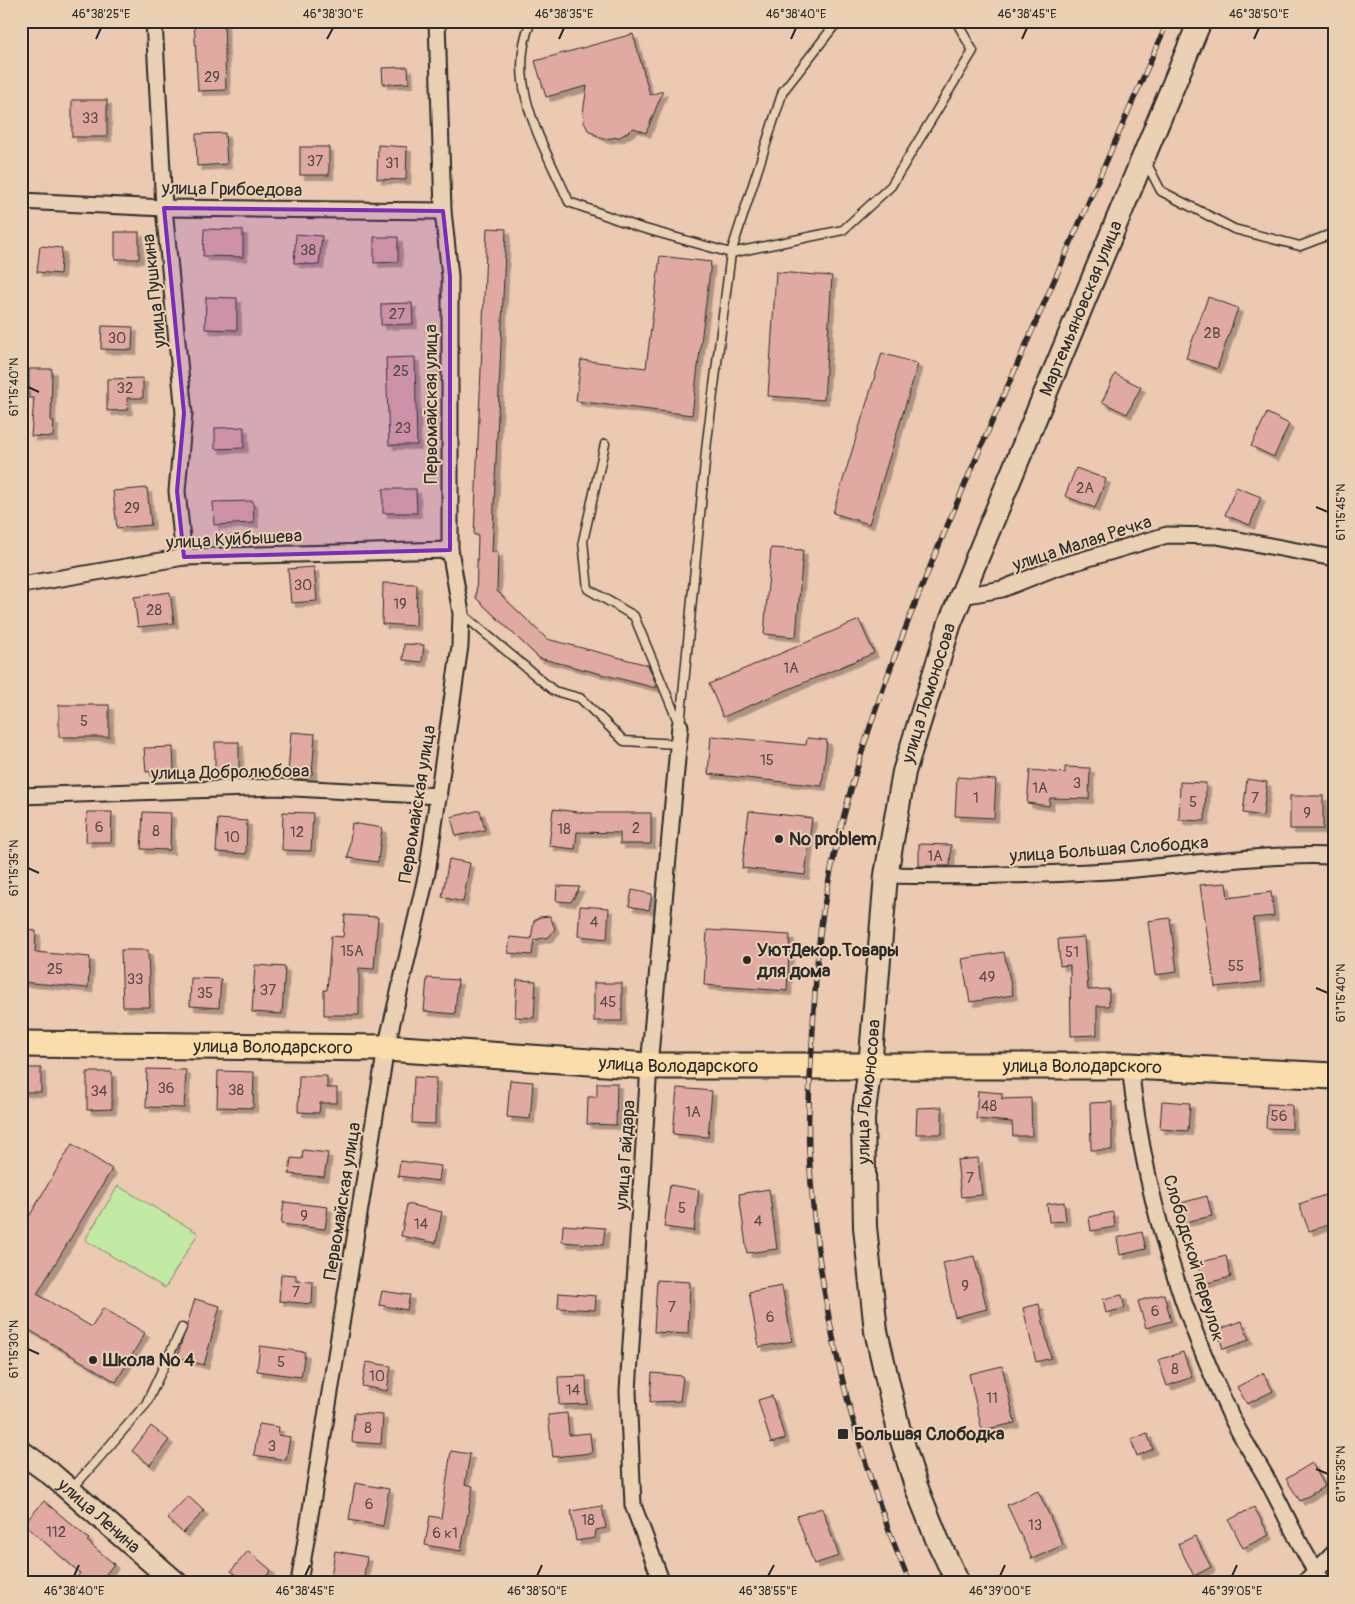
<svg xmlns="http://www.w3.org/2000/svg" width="1355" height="1604" font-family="Pangolin,sans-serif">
<defs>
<filter id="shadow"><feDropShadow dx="4.5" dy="4.5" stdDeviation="0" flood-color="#0004"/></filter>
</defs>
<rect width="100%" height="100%" fill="#ecc9b1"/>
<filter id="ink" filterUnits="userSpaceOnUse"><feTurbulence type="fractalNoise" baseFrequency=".02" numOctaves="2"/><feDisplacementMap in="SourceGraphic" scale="10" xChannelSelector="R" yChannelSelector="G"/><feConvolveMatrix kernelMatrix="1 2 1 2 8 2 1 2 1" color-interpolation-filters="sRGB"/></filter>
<g filter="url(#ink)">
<polygon fill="#c3eaa5" stroke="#778a68" points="118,1186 198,1233 165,1288 85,1240"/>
<g fill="#e0aaa2" stroke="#2b2b2b" filter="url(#shadow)">
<polygon points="194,21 224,21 226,90 198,91"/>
<polygon points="633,34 650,95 663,91 646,133 634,128 620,137 603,139 588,130 584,122 583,113 587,86 546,97 535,61"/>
<polygon points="408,67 409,83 383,84 382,68"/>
<rect x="72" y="100" width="35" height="37"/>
<polygon points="225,133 227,164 197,166 196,134"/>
<polygon points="378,145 407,147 406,180 377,179"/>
<rect x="300" y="147" width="29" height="28"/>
<polygon points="487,228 506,229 492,552 498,552 497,591 547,639 648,665 656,684 656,688 539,658 476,598 478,535 474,535"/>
<polygon points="204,229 243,230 243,257 203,256"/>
<rect x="115" y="232" width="24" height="27"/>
<polygon points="296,234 322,236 319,265 294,263"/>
<polygon points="374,237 398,237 398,262 374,263"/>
<polygon points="40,246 62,248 60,274 37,272"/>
<polygon points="660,256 711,262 692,415 576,401 581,360 646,368"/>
<polygon points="776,272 832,276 824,400 768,396"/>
<polygon points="206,297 237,298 237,330 205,329"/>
<polygon points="1208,297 1238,308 1217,369 1186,358"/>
<polygon points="412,303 413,324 381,325 381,304"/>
<polygon points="102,326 133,327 132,350 101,349"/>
<polygon points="882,353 918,364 869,524 833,513"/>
<polygon points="415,357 417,445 389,445 386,358"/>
<polygon points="29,369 52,369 51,421 54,421 53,437 31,436 34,398 29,398"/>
<polygon points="1115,374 1141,387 1127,414 1102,402"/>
<polygon points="143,378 143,398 127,398 128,410 107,411 107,379"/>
<polygon points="1267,413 1289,424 1274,457 1251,446"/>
<polygon points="244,427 244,448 215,449 215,428"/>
<polygon points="1076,468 1106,479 1095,508 1065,496"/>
<polygon points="1236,487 1261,497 1250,525 1225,515"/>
<polygon points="147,488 151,525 117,528 113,491"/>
<polygon points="383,489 416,489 417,513 383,513"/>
<polygon points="253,501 254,523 214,525 213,502"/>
<polygon points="771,548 803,550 796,637 764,634"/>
<polygon points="314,567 317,601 291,603 288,569"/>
<polygon points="383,583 417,584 416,626 382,624"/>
<polygon points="170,592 174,623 138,627 134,597"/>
<polygon points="859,620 874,653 723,717 709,684"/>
<polygon points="404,644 424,645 422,662 403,660"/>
<rect x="59" y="705" width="50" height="32"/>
<polygon points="291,732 315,734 312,775 288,774"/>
<polygon points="711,736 806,745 807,738 827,740 822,786 708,774"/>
<rect x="215" y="742" width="24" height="29"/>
<polygon points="173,747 174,771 146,772 144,748"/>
<polygon points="1065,767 1090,768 1089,799 1050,798 1049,806 1027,803 1030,770 1065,773"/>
<polygon points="957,777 996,780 994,818 955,816"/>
<polygon points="1247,779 1267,782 1263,816 1243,813"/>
<polygon points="1180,782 1206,783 1205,821 1179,820"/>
<rect x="1290" y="796" width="33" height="33"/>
<polygon points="553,809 586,813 651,813 651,844 620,844 620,833 577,832 575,849 549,846"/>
<polygon points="480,810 485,830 456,836 451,817"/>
<polygon points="749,811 812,818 805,875 742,868"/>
<polygon points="87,812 112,812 111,842 86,842"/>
<polygon points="143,812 171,813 170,850 141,849"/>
<polygon points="283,812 313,813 311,851 282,850"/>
<polygon points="218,819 247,821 246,854 216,852"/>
<polygon points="352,823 382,828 378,862 348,858"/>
<polygon points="919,844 951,845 950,866 919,866"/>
<polygon points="449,859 470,863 463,902 442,897"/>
<polygon points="1226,883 1228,898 1271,892 1274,916 1253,918 1261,982 1215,987 1200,885"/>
<polygon points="557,886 580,887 571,902 556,901"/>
<polygon points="632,890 652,894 649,910 629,906"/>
<polygon points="580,906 609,908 607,939 578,936"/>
<polygon points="345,915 378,917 374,969 359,968 359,1015 324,1015 324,990 327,990 331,936 343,937"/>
<polygon points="550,916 555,929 549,937 534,940 532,955 508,953 510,937 531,939 534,921 540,917"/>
<polygon points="1170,918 1177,972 1155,975 1148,921"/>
<polygon points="21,929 36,931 35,952 90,957 88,988 21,982"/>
<polygon points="707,930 790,935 787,991 704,985"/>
<polygon points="1084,937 1088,990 1109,989 1109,1006 1097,1006 1097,1035 1071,1036 1070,965 1060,966 1058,939"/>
<polygon points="121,950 148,950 150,1007 123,1007"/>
<polygon points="1004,952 1013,995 970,1002 962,959"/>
<polygon points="255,965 285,967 282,1014 252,1012"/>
<polygon points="191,978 221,979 219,1008 190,1006"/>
<polygon points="427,978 458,980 455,1014 424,1011"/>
<polygon points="517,980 536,981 534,1018 515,1017"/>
<rect x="594" y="983" width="28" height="38"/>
<rect x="21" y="1068" width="20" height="24"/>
<polygon points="147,1069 186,1070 184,1108 146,1107"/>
<polygon points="218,1071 254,1072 253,1108 217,1107"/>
<polygon points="87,1072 112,1072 112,1109 87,1110"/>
<polygon points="299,1076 327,1076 327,1088 337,1088 337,1103 320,1103 319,1113 298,1112"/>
<polygon points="414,1077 436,1078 435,1124 412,1123"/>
<polygon points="510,1080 533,1082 530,1119 507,1117"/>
<polygon points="597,1083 617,1083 616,1125 587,1124 588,1097 597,1097"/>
<polygon points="677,1088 712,1091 708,1137 673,1134"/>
<polygon points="978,1091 1002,1093 1002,1099 1031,1098 1032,1136 1013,1136 1012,1122 976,1119"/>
<polygon points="1162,1101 1190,1103 1188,1131 1160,1129"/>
<polygon points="1112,1102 1112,1150 1091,1150 1090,1103"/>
<polygon points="1267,1104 1292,1105 1292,1129 1266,1128"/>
<polygon points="942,1107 942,1134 916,1134 917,1108"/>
<polygon points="72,1144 112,1169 37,1294 92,1327 103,1308 145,1333 116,1382 21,1325 21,1230"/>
<polygon points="303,1150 328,1153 324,1177 289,1174 291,1158 302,1159"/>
<polygon points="978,1158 982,1195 961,1197 957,1160"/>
<polygon points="400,1161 441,1166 439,1181 398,1176"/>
<polygon points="670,1185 699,1190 694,1231 664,1227"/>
<polygon points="769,1189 777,1249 747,1253 739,1194"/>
<polygon points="1334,1192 1334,1223 1309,1231 1299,1204"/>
<polygon points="1207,1196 1212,1216 1185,1222 1181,1203"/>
<polygon points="284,1202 328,1207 325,1229 281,1224"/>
<polygon points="1064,1202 1066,1221 1049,1222 1047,1204"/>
<polygon points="407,1204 442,1212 436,1243 401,1236"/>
<polygon points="1113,1212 1115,1227 1091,1231 1089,1217"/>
<polygon points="563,1225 605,1228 603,1245 562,1242"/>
<polygon points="1142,1232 1146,1249 1120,1255 1117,1238"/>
<polygon points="974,1256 987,1309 955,1317 943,1263"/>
<polygon points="1226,1256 1231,1277 1203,1284 1197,1263"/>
<polygon points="281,1274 296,1275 296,1281 313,1282 312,1304 279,1301"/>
<polygon points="657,1280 690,1282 688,1334 654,1332"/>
<polygon points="782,1286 792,1341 759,1347 749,1292"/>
<polygon points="382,1291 410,1295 407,1310 379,1305"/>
<polygon points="559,1293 596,1296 595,1310 558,1308"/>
<polygon points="1164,1294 1171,1321 1146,1328 1138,1301"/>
<polygon points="1122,1295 1125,1308 1106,1313 1103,1299"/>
<polygon points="195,1299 220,1306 204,1365 177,1357"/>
<polygon points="1039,1304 1051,1358 1036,1362 1023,1308"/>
<polygon points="1242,1321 1249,1340 1223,1349 1217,1330"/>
<polygon points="260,1346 305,1352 301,1377 257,1371"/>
<polygon points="1183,1352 1192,1377 1167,1386 1158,1360"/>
<polygon points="366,1362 391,1366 387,1391 362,1386"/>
<polygon points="1002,1366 1015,1423 982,1430 969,1374"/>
<polygon points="652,1373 683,1376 680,1401 650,1402"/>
<polygon points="1263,1373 1273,1391 1247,1404 1237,1387"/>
<polygon points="586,1376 587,1404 559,1405 558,1377"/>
<polygon points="772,1396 785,1439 771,1443 758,1400"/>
<polygon points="354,1413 383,1415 381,1444 352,1442"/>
<polygon points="567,1413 569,1435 590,1433 592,1453 553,1457 548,1415"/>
<polygon points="259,1424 279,1427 278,1435 290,1437 286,1460 254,1455"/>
<polygon points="151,1426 169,1440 150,1465 132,1451"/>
<polygon points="1147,1433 1153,1449 1137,1456 1131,1440"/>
<polygon points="451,1451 470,1454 465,1484 473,1486 461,1551 425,1545 430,1516 441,1518"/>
<polygon points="1312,1463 1325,1486 1300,1501 1286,1479"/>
<polygon points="355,1483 389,1489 383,1526 349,1520"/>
<polygon points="1038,1491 1063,1545 1032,1559 1007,1505"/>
<polygon points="188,1496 204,1511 183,1533 167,1518"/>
<polygon points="44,1501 89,1539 87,1541 114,1564 99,1583 73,1583 80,1573 24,1524"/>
<polygon points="602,1506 606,1528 596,1530 595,1538 576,1541 571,1511"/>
<polygon points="1254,1507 1269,1535 1243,1548 1229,1520"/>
<polygon points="822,1508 839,1556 814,1564 797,1516"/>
<polygon points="1195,1536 1211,1567 1194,1576 1178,1544"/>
<polygon points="248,1551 271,1570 261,1583 245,1583 231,1571"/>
<polygon points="335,1551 367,1557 363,1583 330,1583"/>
</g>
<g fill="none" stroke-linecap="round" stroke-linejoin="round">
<g stroke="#2b2b2b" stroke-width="11">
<g id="lane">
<path d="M531,21C504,84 544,145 569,202L638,227L731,253L707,441L680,726"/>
<polyline points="850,21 834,26 783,91 731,253 843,230 891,186 973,51 956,21"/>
<polyline points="1146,162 1161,191 1234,229 1300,246 1334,233"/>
<polyline points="605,444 583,541 588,589 634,616 679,724"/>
<polyline points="461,613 554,691 580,698 624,741 678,744"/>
<polyline points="71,1490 146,1404 182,1328"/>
</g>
</g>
<g stroke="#2b2b2b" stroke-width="19">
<g id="street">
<polyline points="154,21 164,208 184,413 177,491 184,557"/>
<polyline points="21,201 164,208 443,211"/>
<polyline points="21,585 184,557 450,550"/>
<polyline points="962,596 1002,589 1055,568 1167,535 1217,536 1334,558"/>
<polyline points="21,796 276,787 439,796"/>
<path d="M886,875C961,877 1035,875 1110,871C1184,866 1259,853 1334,856"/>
<path d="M1130,1066C1143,1186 1178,1305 1230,1414C1241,1438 1257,1460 1269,1483C1287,1516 1302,1553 1324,1583"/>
<polyline points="299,1583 386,1048 427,873 460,646 461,613 450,550 450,276 443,211 437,21"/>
<polyline points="662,1583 633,1505 628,1391 649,1066 680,726"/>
<polyline points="1304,1583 1334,1553"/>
</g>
</g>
<g stroke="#2b2b2b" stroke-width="26">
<g id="secondary">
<path id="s1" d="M21,1452L50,1473L176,1583"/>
<path id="s2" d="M958,1583L937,1539L916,1486L899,1431L876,1331L865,1227L863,1118L870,1067L886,875L904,772L950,623L1200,21"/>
</g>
</g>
<g stroke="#2b2b2b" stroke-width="29">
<g id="primary">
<path id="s3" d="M21,1044L386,1048L649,1066H1130L1334,1076"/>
</g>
</g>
<use href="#lane" stroke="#ebd1b3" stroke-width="8"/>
<use href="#street" stroke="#ebd1b3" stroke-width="15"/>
<use href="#secondary" stroke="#ebd1b3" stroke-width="22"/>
<use href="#primary" stroke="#fbddab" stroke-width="25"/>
<g stroke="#2b2b2b" stroke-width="5.5">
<path id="rail" d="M910,1583C852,1448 816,1297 809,1151C807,1110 811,1068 813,1027C815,989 817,950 823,912C852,741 923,581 992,422C1051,288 1109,155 1168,21"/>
</g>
<use href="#rail" stroke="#ebd1b3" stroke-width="4" stroke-dasharray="11" stroke-linecap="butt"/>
</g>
</g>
<path fill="#7b2cbf" fill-opacity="0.2" stroke="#7b2cbf" stroke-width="4" stroke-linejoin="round" d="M164,208L443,211L450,276V550L184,557L177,491L184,413Z"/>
<path fill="none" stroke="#2b2b2b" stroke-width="2" d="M96,39L101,28M327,39L333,28M559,39L564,28M791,39L796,28M1022,39L1027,28M1254,39L1259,28M28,387L39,392M1316,507L1328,512M28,868L39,873M1316,988L1328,993M28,1349L39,1354M1316,1469L1328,1474M74,1576L79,1565M305,1576L310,1565M537,1576L542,1565M768,1576L774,1565M1000,1576L1005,1565M1232,1576L1237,1565"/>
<g fill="#2b2b2b" stroke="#ebd1b3" stroke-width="2">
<circle cx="779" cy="839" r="5"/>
<circle cx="747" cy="960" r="5"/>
<circle cx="93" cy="1360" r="5"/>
<rect x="837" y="1428" width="12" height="12" rx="2.5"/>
</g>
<g text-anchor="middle" stroke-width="4" stroke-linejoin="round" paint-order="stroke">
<g font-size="15" fill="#584b49">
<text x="212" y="82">29</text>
<text x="90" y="123">33</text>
<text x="315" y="166">37</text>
<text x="392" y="168">31</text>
<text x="308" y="255">38</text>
<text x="397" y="319">27</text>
<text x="1212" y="338">2В</text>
<text x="117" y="343">30</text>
<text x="401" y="376">25</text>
<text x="125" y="393">32</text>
<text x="403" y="433">23</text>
<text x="1085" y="493">2А</text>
<text x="132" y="513">29</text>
<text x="303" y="590">30</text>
<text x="400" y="609">19</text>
<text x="154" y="615">28</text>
<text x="791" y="673">1А</text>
<text x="84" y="726">5</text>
<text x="767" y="765">15</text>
<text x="1077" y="788">3</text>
<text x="1040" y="793">1А</text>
<text x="976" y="803">1</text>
<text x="1255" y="803">7</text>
<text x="1193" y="807">5</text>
<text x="1307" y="818">9</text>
<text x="99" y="832">6</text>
<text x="636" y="833">2</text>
<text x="564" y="834">18</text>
<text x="156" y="836">8</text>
<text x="297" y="837">12</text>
<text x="232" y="842">10</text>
<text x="935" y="861">1А</text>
<text x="594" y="927">4</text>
<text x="352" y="956">15А</text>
<text x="1072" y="957">51</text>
<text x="1236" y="971">55</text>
<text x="55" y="974">25</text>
<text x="987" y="982">49</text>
<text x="135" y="984">33</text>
<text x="268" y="995">37</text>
<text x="205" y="998">35</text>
<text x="608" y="1007">45</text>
<text x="166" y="1093">36</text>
<text x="236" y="1095">38</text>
<text x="99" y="1096">34</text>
<text x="989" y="1111">48</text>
<text x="693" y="1117">1А</text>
<text x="1279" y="1121">56</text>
<text x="970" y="1183">7</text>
<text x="682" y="1213">5</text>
<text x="304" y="1221">9</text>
<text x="758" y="1226">4</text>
<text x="421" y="1229">14</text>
<text x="965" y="1291">9</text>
<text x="296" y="1297">7</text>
<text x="672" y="1312">7</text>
<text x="1155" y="1316">6</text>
<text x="770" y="1322">6</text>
<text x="281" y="1367">5</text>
<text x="1175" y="1374">8</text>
<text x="377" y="1381">10</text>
<text x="573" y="1395">14</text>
<text x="992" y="1403">11</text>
<text x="368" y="1433">8</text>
<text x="272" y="1451">3</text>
<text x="369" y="1509">6</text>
<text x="588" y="1525">18</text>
<text x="1035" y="1530">13</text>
<text x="56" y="1537">112</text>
<text x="445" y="1538">6 к1</text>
</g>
<g font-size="18" fill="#2b2b2b" stroke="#ebd1b3">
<text transform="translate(232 189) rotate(1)" y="6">улица Грибоедова</text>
<text transform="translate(154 291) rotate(-96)" y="6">улица Пушкина</text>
<text dy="6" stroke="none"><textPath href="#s2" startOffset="1325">Мартемьяновская улица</textPath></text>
<text transform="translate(431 404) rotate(-90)" y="6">Первомайская улица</text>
<text transform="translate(234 539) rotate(-3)" y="6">улица Куйбышева</text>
<text transform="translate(1082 543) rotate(-18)" y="6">улица Малая Речка</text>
<text dy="6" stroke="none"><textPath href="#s2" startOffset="911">улица Ломоносова</textPath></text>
<text transform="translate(230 772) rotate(-1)" y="6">улица Добролюбова</text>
<text transform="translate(417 804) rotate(-81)" y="6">Первомайская улица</text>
<text transform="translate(1109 849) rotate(-4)" y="6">улица Большая Слободка</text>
<text dy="6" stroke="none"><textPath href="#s3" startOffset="252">улица Володарского</textPath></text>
<text dy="6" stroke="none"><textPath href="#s3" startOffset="658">улица Володарского</textPath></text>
<text dy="6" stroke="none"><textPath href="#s3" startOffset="1062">улица Володарского</textPath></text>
<text dy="6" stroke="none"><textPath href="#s2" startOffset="506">улица Ломоносова</textPath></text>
<text transform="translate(625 1155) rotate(-86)" y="6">улица Гайдара</text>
<text transform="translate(342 1201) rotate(-81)" y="6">Первомайская улица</text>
<text transform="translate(1194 1258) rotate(73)" y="6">Слободской переулок</text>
<text dy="6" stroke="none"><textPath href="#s1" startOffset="101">улица Ленина</textPath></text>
</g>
<g font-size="18" font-weight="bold" fill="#2b2b2b" stroke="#ebd1b3" text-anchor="start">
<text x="789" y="845">No problem</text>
<text x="757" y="956">УютДекор.Товары<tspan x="757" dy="21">для дома</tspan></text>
<text x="103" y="1366">Школа № 4</text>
<text x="854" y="1440">Большая Слободка</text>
</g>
</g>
<rect width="1355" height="1604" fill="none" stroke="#ebd1b3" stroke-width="55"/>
<rect x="28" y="28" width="1300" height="1548" fill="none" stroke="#2b2b2b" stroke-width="2"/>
<g font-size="12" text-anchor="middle" fill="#2b2b2b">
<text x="101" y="18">46°38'25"E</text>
<text x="333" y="18">46°38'30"E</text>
<text x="564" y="18">46°38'35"E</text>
<text x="796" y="18">46°38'40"E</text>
<text x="1027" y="18">46°38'45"E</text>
<text x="1259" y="18">46°38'50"E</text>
<text transform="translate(14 387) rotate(-90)" y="4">61°15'40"N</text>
<text transform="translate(1341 512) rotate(-90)" y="4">61°15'45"N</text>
<text transform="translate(14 868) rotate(-90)" y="4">61°15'35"N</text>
<text transform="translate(1341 993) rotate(-90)" y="4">61°15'40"N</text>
<text transform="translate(14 1349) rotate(-90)" y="4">61°15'30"N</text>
<text transform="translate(1341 1474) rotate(-90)" y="4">61°15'35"N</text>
<text x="74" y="1595">46°38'40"E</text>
<text x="305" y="1595">46°38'45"E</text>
<text x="537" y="1595">46°38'50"E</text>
<text x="768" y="1595">46°38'55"E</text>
<text x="1000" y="1595">46°39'00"E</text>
<text x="1232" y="1595">46°39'05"E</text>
</g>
</svg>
